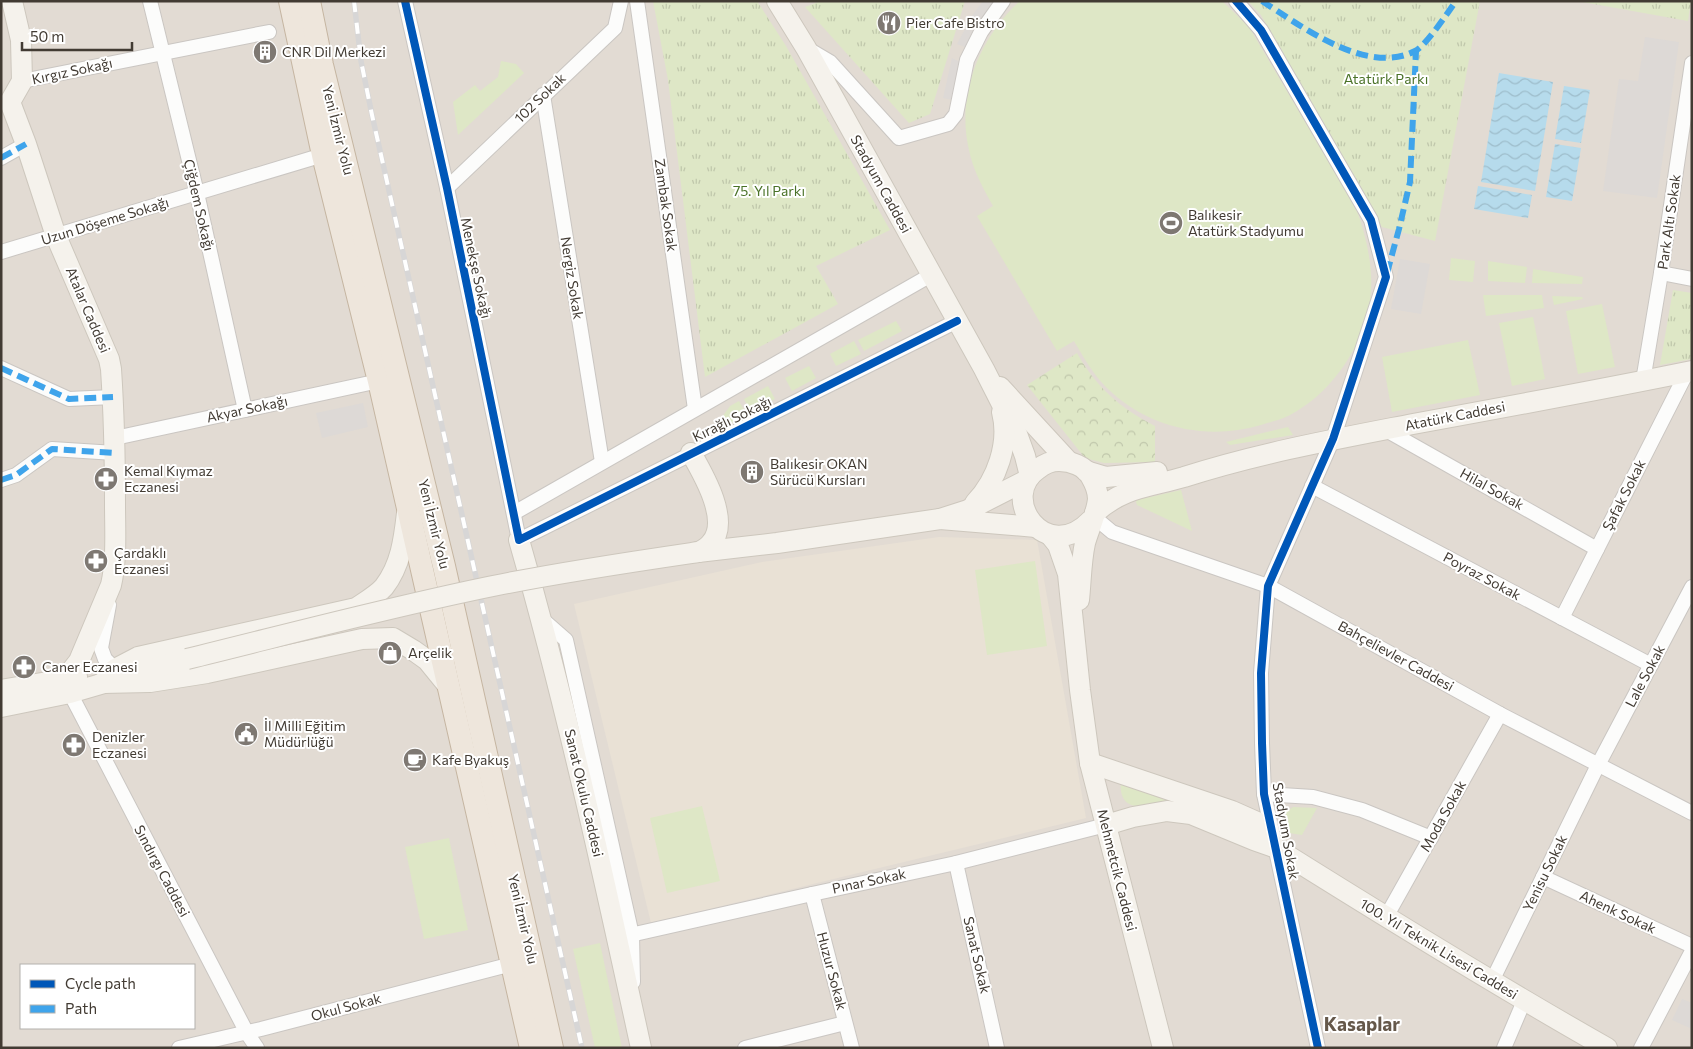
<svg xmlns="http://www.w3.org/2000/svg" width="1693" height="1049" font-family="Commissioner,sans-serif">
<defs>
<pattern id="forest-crowns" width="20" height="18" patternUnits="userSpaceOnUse" patternTransform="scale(1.25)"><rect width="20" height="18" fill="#dee7c6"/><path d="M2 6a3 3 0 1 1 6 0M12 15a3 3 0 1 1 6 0" fill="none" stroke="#c0c7ab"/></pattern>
<pattern id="park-tufts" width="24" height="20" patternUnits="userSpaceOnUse" patternTransform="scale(1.25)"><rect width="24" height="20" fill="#dee7c6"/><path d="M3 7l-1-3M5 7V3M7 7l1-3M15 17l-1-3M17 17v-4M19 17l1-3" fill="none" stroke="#c0c7ab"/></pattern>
<pattern id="water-waves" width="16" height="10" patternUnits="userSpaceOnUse" patternTransform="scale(1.25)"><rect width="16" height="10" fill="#b6dbec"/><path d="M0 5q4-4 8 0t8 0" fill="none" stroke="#9ebdcb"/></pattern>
</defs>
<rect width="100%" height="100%" fill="#eeeae6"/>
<path fill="#e2dbd3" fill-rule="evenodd" d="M1,1H1692V1048H1ZM21,965H194V1028H21Z"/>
<polygon fill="#e9e1d5" points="939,537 1037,540 1086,818 651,923 574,604 762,562"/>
<g fill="#dee7c6">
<path d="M1020,1H1222L1249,27L1356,208C1368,241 1376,277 1368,312C1358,354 1328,395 1290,415C1281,420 1270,422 1261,425C1206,441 1148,428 1107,388C1093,374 1084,358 1074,341L1057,351L977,216L993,206C983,188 973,170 969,150C956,96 979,38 1020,1Z"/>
<polygon points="501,61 516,64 524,73 458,135 453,102 475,85 480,91 498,77"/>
<polygon points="1451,258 1475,261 1473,282 1449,280"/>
<polygon points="1488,261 1527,267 1525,283 1488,281"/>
<polygon points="1533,269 1583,277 1582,284 1532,283"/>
<polygon points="1483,295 1542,295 1544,308 1486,316"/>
<polygon points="1552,296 1582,297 1583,299 1554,305"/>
<polygon points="1602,304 1615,367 1578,374 1566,311"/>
<polygon points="1533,317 1545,379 1512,386 1499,323"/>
<polygon points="896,321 902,331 864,351 858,340"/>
<polygon points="1468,340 1480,395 1392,412 1382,357"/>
<polygon points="854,341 861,354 836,366 830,354"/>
<polygon points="809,366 816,378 792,391 785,378"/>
<polygon points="768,386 775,399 750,411 744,399"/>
<polygon points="739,401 748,417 737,422 725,423 722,417 730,406"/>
<polygon points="1288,427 1293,435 1230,445 1226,442"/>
<polygon points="1181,490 1192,531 1137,505 1136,502 1137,500"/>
<polygon points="1035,561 1047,646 987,655 975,570"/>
<path d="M1121,781L1190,804C1180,805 1169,805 1158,806C1138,808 1118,809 1121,781Z"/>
<polygon points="702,806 720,881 667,893 650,818"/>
<polygon points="1293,807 1317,808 1302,835 1289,833 1284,826 1283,814"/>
<polygon points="449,838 468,930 424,939 405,847"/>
<polygon points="600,943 622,1048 595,1048 573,949"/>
</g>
<path fill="url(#forest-crowns)" d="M1077,353C1096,387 1120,408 1155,426V462L1104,463L1085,458L1027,385Z"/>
<g fill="url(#park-tufts)">
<polygon points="653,1 757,1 786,46 890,230 816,266 838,304 705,377 668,80"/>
<polygon points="821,1 965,1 930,114 909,123 805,7"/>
<polygon points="1248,1 1480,1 1435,241 1382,227 1261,15"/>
<polygon points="1577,1 1691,1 1688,21"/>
<polygon points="1673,290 1692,293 1692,359 1660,365"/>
</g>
<g fill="#ddd9d6">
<polygon points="983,1 997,1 979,21 965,47 957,44 972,16"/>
<polygon points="1645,37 1679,42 1657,198 1603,191 1619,79 1638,81"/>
<polygon points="952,58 960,62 952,100 943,98"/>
<polygon points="1400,259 1430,264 1421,314 1391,309"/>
<polygon points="363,403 368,427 322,438 316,413"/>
<polygon points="1682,999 1692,1003 1692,1029 1672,1020"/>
</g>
<g fill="url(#water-waves)">
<polygon points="1499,73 1553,82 1535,191 1481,182"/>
<polygon points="1564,86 1590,90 1581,143 1555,139"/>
<polygon points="1555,144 1581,148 1572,201 1546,197"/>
<polygon points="1478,186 1532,195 1528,218 1474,209"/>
</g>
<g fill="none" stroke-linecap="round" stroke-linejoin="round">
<g stroke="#cac6c2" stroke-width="16">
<g id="minor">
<polyline points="150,1 197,193 245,410"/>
<polyline points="405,1 447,188 519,540 957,321"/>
<polyline points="637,1 695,409"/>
<polyline points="1236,1 1261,30 1371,220 1386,277 1333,439 1268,586 1261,673 1262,743 1264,794 1318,1048"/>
<polyline points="808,49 830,62 899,138 948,124 956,114 967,60 981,32 1003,1"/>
<polyline points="22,81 269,32"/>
<polyline points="543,95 602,462"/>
<polyline points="1,158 26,144"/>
<polyline points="447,188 615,28 621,1"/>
<polyline points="1,252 323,155"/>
<polyline points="1661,273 1692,279"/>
<polyline points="1,368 69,399 113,397"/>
<polyline points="1643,381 1661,273 1692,63"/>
<polyline points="1386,430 1597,549"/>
<polyline points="115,438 379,381"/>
<polyline points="1,480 16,475 52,449 115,453"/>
<polyline points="1312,486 1651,665"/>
<polyline points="514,513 931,275"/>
<polyline points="1093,516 1112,532 1268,586 1500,714 1692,813"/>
<polyline points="109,605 101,648 105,659 115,669"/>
<polyline points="1562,618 1687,372"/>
<polyline points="542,619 566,640 632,935 633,982"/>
<polyline points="70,693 247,1033 257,1048"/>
<polyline points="1264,794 1313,797 1362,810 1431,838"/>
<polyline points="956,863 997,1048"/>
<polyline points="1543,877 1692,946"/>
<polyline points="812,894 852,1048"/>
<polyline points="1386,917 1500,714"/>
<polyline points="617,938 812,894 956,863 1106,825"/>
<polyline points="1492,981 1598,765 1692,587"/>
<polyline points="179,1048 261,1029 512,964"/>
<polyline points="745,1048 845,1023"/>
<polyline points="1504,1048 1524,1001"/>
<polyline points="1641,1048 1692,951"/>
</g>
</g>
<g stroke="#cdc7bd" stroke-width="22">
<g id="secondary">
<path d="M12,1L21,40L22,81L10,102L26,144L56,236L109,359L111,369C114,414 115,459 115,504C115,531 117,559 111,585L79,661L64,680"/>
<polyline points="777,1 806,48 984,369 1017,434 1025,456 1030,476"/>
<polyline points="1000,387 1068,461"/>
<path d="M691,453C703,474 731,521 711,543C708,547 703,550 698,552"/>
<polyline points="1086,471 1106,477 1157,472"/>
<polyline points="1027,480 968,510 940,519 1036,527"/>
<path d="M975,503C997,480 1010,443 1002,412"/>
<path d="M1095,513C1123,487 1150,487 1184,477C1259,453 1336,439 1413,424C1506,407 1599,390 1692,371"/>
<polyline points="1050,535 1058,545 1068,574 1080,690 1090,763 1163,1048"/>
<path d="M519,540C567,708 604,878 641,1048"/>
<polyline points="698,552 777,543 940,519"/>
<path d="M1079,600C1081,581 1081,561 1085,543C1089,529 1097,512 1098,499C1098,491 1095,484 1091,477C1085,466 1071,461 1059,461C1051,461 1044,464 1038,469C997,497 1046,567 1091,520"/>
<path d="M115,669L138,657L356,608C365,602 377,595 384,587C401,565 404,539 407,513"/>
<polyline points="102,683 150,682 207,673 362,639 393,638 413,650 427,660 449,687"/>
<polyline points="1,690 77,677"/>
<polyline points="1,707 70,693 187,659"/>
<polyline points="1090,763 1232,811 1259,823 1274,847"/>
<path d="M1106,825L1133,817L1167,811L1191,814L1254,840L1274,847C1384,916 1494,984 1607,1048"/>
</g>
</g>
<g stroke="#c5b5a1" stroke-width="24">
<g id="trunk">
<polyline points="290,1 323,155 379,381 531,1048"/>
<polyline points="309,1 322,65 444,566 552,1048"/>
</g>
</g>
<use href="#minor" stroke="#fcfcfb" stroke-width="14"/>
<use href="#secondary" stroke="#f5f2ec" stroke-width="20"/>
<use href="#trunk" stroke="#eee6dc" stroke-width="22"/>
<g stroke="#d7d6d6" stroke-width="5.5">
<polyline id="rail" points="354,1 361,61 372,115 582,1048"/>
</g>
<use href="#rail" stroke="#fff" stroke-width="4" stroke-dasharray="11" stroke-linecap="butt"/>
<g stroke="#cdc7bd" stroke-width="22" stroke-linecap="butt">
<path id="secondary-bridge" d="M187,659C289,634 390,607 493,586C561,572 630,562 698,552"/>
</g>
<use href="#secondary-bridge" stroke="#f5f2ec" stroke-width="20"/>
<g stroke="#3fa4eb" stroke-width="6" stroke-dasharray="12 6" stroke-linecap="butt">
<path d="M1262,1C1301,26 1367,76 1415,51C1426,46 1448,12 1456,1"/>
<polyline points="1,158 26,144"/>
<polyline points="1387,273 1399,229 1410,182 1416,51"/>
<polyline points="1,368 69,399 113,397"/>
<polyline points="1,480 16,475 52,449 115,453"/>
</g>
<g stroke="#fff" stroke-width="11">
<g id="cycleway">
<polyline points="405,1 447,188 519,540 957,321"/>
<polyline points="1236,1 1261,30 1371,220 1386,277 1333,439 1268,586 1261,673 1262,743 1264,794 1318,1048"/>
</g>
</g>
<use href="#cycleway" stroke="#0057b8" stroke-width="8"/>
</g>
<defs>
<g id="restaurant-disc" transform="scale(1.25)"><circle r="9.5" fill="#7e7872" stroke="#fff"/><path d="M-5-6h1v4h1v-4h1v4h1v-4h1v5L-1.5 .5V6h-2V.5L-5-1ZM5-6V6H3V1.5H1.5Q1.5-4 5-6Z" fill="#fff"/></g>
<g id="building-disc" transform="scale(1.25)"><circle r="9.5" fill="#7e7872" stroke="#fff"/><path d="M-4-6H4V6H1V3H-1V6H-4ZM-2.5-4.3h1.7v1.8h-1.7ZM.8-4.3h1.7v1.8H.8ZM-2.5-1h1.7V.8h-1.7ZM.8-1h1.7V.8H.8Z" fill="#fff"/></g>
<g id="stadium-disc" transform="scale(1.25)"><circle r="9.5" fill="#7e7872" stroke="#fff"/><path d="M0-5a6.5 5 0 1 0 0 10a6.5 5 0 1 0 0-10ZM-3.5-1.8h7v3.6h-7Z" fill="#fff"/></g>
<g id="pharmacy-disc" transform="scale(1.25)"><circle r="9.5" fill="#7e7872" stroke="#fff"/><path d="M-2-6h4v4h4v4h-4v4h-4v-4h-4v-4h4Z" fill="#fff"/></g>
<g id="shop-disc" transform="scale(1.25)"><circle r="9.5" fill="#7e7872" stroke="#fff"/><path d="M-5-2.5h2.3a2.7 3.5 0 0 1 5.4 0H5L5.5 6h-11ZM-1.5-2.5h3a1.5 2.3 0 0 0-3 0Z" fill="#fff"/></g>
<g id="civic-disc" transform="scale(1.25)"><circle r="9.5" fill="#7e7872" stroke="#fff"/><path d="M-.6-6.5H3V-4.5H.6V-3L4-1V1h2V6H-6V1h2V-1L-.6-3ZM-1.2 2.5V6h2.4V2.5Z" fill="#fff"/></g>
<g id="cafe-disc" transform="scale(1.25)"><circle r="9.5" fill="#7e7872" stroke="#fff"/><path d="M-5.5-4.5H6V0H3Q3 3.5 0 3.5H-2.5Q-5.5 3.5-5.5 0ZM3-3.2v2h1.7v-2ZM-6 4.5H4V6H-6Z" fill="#fff"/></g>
</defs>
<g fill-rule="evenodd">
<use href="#restaurant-disc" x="889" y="23"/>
<use href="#building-disc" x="265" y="52"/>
<use href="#stadium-disc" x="1171" y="223"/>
<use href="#building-disc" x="752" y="472"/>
<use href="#pharmacy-disc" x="106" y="479"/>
<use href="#pharmacy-disc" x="96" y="561"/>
<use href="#shop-disc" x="390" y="653"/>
<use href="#pharmacy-disc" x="24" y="667"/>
<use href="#civic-disc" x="246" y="734"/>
<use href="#pharmacy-disc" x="74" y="745"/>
<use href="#cafe-disc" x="415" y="760"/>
</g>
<g text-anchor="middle" stroke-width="4" stroke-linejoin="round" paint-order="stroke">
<g font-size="14" fill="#423b33" stroke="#fff" text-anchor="start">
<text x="906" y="28">Pier Cafe Bistro</text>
<text x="282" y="57">CNR Dil Merkezi</text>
<text x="1188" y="220">Balıkesir<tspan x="1188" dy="16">Atatürk Stadyumu</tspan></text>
<text x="770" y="469">Balıkesir OKAN<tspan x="770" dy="16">Sürücü Kursları</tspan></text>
<text x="124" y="476">Kemal Kıymaz<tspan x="124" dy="16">Eczanesi</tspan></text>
<text x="114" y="558">Çardaklı<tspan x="114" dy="16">Eczanesi</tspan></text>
<text x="408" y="658">Arçelik</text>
<text x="42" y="672">Caner Eczanesi</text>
<text x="264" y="731">İl Milli Eğitim<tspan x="264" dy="16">Müdürlüğü</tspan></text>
<text x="92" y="742">Denizler<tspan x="92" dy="16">Eczanesi</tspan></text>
<text x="432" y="765">Kafe Byakuş</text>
</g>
<g font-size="14" fill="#423b33" stroke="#fff">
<text transform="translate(72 71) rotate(-12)" y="5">Kırgız Sokağı</text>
<text transform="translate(540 98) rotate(-44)" y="5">102 Sokak</text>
<text transform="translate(338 130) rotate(76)" y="5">Yeni İzmir Yolu</text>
<text transform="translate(881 184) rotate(61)" y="5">Stadyum Caddesi</text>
<text transform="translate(199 205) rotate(77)" y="5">Çiğdem Sokağı</text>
<text transform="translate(666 205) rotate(82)" y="5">Zambak Sokak</text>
<text transform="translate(105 221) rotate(-17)" y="5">Uzun Döşeme Sokağı</text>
<text transform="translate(1669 222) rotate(-82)" y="5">Park Altı Sokak</text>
<text transform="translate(476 268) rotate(78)" y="5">Menekşe Sokağı</text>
<text transform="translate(572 278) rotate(81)" y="5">Nergiz Sokak</text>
<text transform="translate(88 310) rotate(67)" y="5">Atalar Caddesi</text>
<text transform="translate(247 409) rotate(-12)" y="5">Akyar Sokağı</text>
<text transform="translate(1455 416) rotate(-11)" y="5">Atatürk Caddesi</text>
<text transform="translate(732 419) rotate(-26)" y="5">Kırağlı Sokağı</text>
<text transform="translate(1492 489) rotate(29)" y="5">Hilal Sokak</text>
<text transform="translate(1624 495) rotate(-63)" y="5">Şafak Sokak</text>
<text transform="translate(434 524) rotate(76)" y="5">Yeni İzmir Yolu</text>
<text transform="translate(1482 576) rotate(28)" y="5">Poyraz Sokak</text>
<text transform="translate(1396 656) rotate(29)" y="5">Bahçelievler Caddesi</text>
<text transform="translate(1645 676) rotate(-62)" y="5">Lale Sokak</text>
<text transform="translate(584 793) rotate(77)" y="5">Sanat Okulu Caddesi</text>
<text transform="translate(1443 816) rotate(-61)" y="5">Moda Sokak</text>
<text transform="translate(1286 831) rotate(80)" y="5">Stadyum Sokak</text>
<text transform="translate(1117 870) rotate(76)" y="5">Mehmetcik Caddesi</text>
<text transform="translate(162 871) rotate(62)" y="5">Sındırgı Caddesi</text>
<text transform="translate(1545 873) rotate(-64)" y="5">Yenisu Sokak</text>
<text transform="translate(869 881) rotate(-12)" y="5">Pınar Sokak</text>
<text transform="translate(1618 912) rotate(25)" y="5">Ahenk Sokak</text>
<text transform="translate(523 919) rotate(77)" y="5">Yeni İzmir Yolu</text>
<text transform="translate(1439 949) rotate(31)" y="5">100. Yıl Teknik Lisesi Caddesi</text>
<text transform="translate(977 955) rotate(77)" y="5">Sanat Sokak</text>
<text transform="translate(832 971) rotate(75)" y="5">Huzur Sokak</text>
<text transform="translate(346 1007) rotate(-15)" y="5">Okul Sokak</text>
</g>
<g font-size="14" fill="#4a7228" stroke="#fff">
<text x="1386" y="84">Atatürk Parkı</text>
<text x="769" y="196">75. Yıl Parkı</text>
</g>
<g font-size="19" font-weight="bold" fill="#65584a" stroke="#fff">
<text x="1362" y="1031">Kasaplar</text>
</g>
</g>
<rect width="1693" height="1049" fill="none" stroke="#423b33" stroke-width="5"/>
<rect x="20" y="964" width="175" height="65" fill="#ffffff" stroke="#b3b1ad"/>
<rect x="30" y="980" width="25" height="8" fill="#0057b8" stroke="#b3b1ad"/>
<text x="65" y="989" font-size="15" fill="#423b33">Cycle path</text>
<rect x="30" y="1005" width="25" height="8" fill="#3fa4eb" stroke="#b3b1ad"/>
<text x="65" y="1014" font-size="15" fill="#423b33">Path</text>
<path d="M22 42v8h110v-8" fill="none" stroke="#423b33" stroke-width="2.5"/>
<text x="30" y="42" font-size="15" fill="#423b33" stroke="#ffffff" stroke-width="4" paint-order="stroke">50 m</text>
</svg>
